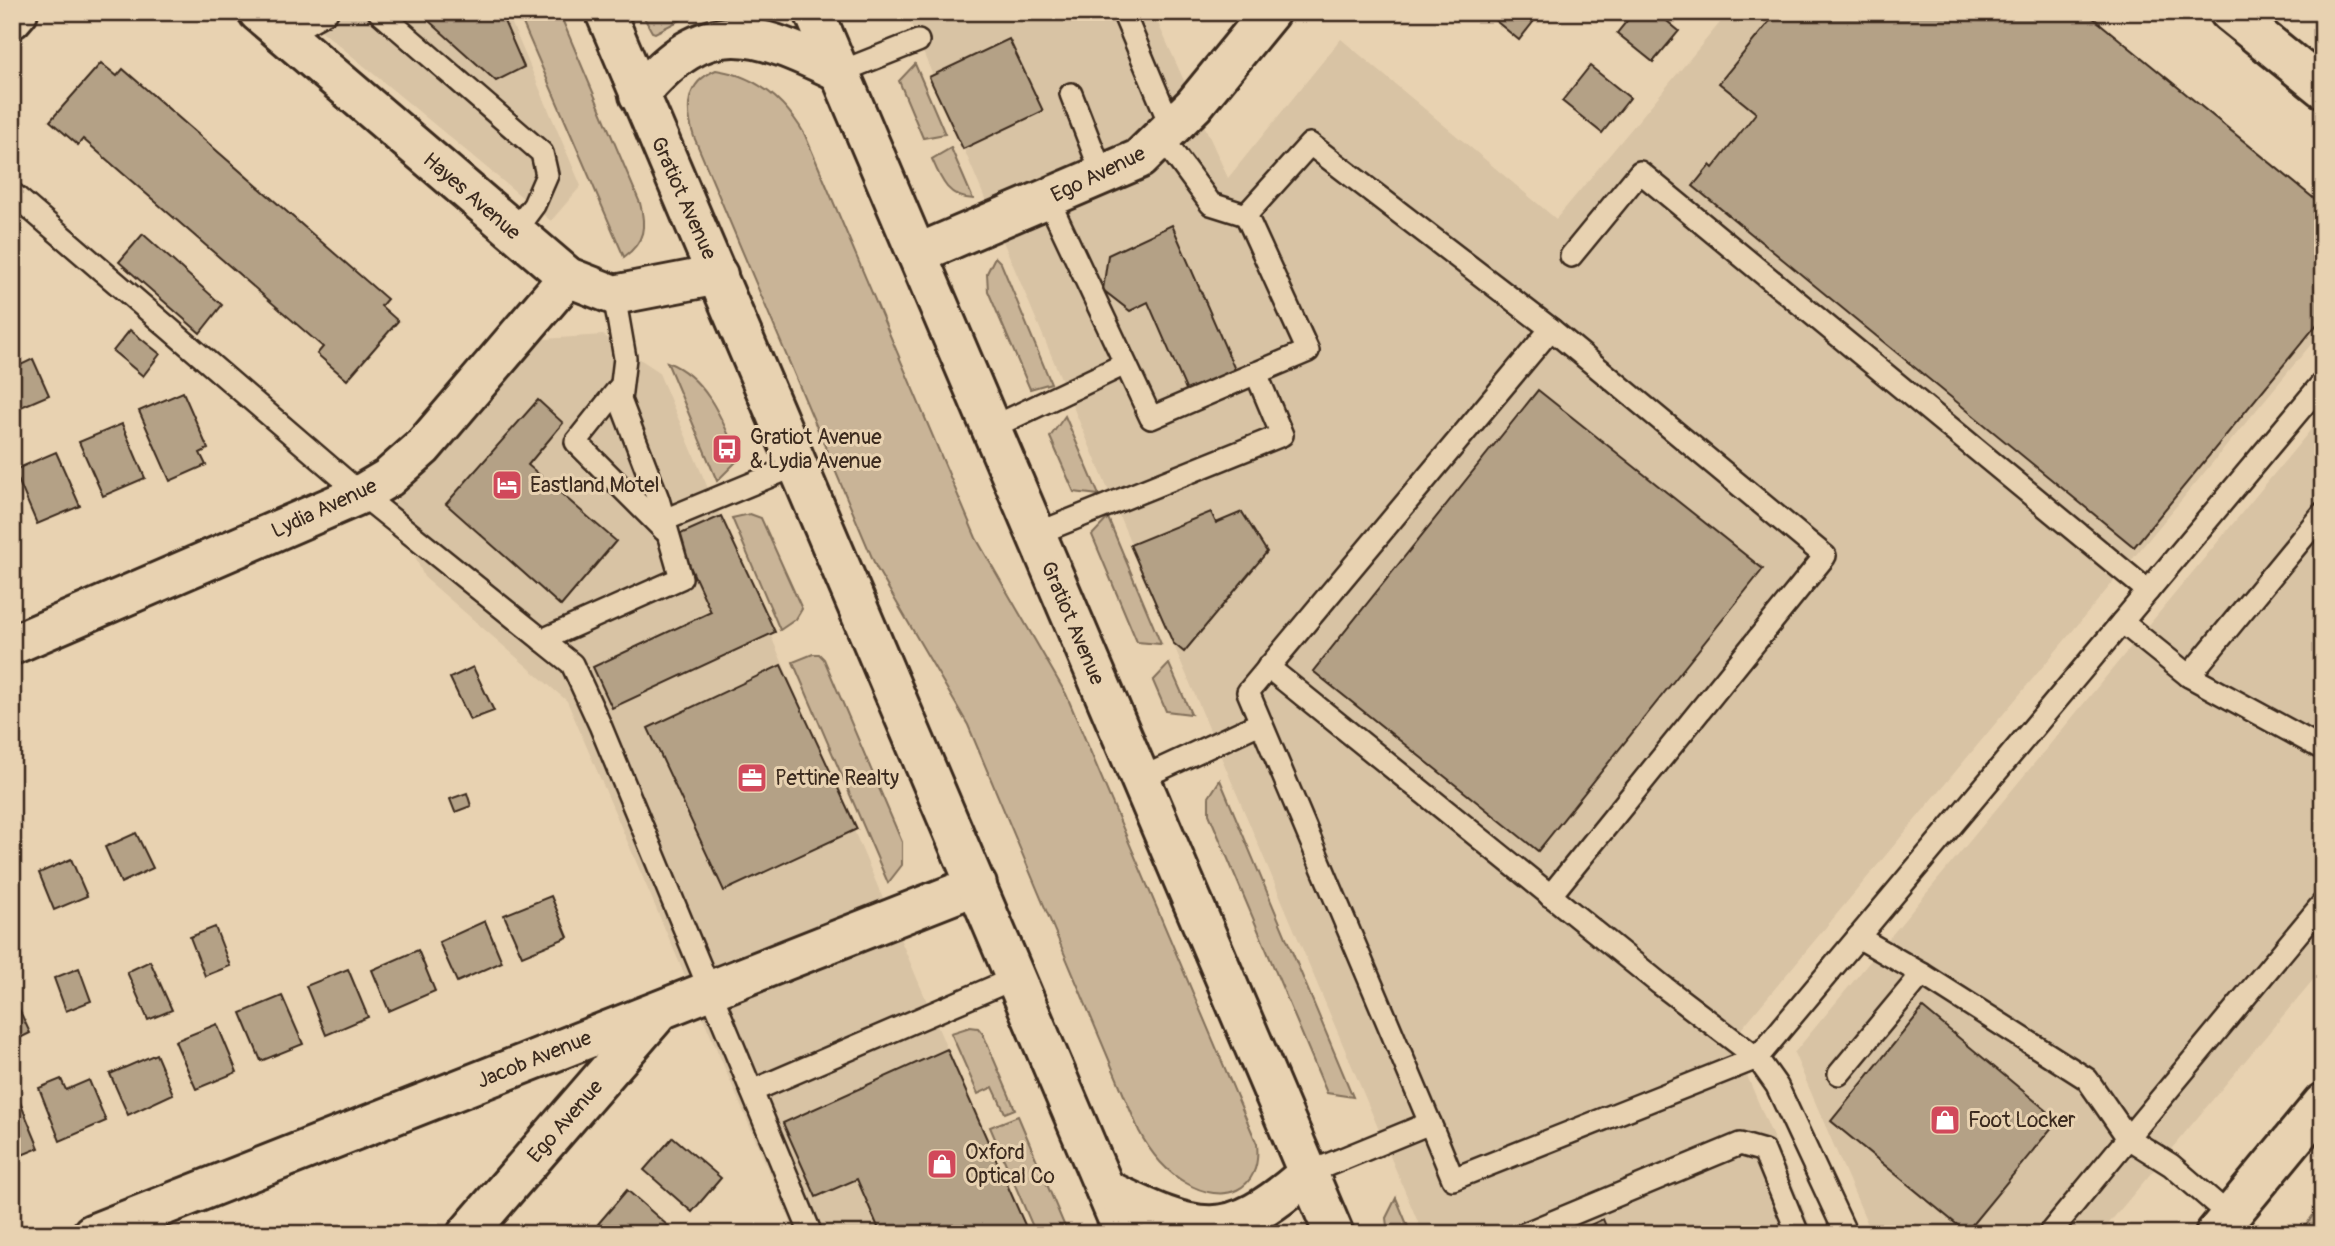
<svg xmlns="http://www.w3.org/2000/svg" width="2335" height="1246" font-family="Pangolin,sans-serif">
<rect width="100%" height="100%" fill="#e8d2b1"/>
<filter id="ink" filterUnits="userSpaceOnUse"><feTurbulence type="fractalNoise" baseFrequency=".0143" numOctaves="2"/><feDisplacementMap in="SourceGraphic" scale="14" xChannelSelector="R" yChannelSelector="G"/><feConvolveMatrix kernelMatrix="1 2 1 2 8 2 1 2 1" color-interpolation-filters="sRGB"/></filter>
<g filter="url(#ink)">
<g fill="#d8c3a4">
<polygon points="299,12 507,12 581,186 551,221"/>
<polygon points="906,12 1153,12 1228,178 1341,39 1556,219 1729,12 2084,12 2323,205 2323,330 1732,1040 1814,1234 1423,1234"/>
<polygon points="603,335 658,371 1026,1234 796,1234 567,701 424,577 393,504 544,339"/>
<polygon points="2323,415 2323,968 2100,1234 1872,1234 1794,1053"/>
</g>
<g fill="#c9b497" stroke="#826f5a" stroke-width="2">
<path d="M518,12H559L640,203C646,226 645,242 624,257Z"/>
<polygon points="641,12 696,12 655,33 652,32"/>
<polygon points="915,64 945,134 923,138 899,81"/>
<path d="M716,70C757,76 785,100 805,135L976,538L1066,694L1257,1144C1262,1192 1223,1205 1186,1183C1165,1171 1150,1152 1139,1131L968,725L876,567L694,137C685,109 685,83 716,70Z"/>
<path d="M951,148L973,199H974C948,198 941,180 932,159Z"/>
<polygon points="995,257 1001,263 1051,383 1030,389 988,291 987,273"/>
<path d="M667,362C708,378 723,422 739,459L717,481Z"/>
<polygon points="1065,416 1099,495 1074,492 1050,437"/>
<polygon points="750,514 761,518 802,609 796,619 780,630 732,518"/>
<polygon points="1108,518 1161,644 1137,642 1092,535"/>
<polygon points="813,654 819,654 824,659 902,842 902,865 888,883 793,662"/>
<polygon points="1169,664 1191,714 1166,711 1153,681"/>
<polygon points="1220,780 1353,1097 1327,1093 1209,814 1209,797"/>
<polygon points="970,1027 978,1028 983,1034 1015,1109 1005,1113 993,1087 978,1094 951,1033"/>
<polygon points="1018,1116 1068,1234 1036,1234 990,1127"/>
<polygon points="1396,1198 1411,1234 1388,1234 1386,1218"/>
<polygon points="2323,1201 2323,1234 2300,1234"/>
</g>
<g fill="#b4a186" stroke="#3b2a1e" stroke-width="2">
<polygon points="419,12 500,12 524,67 496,81"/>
<polygon points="1485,12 1541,12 1519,40"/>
<polygon points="1634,12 1656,12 1679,31 1653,62 1617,33"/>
<polygon points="1777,12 2086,12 2323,206 2323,317 2134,547 1693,186 1710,165 1713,168 1756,113 1719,83"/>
<polygon points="1009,39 1043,111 963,149 929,77"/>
<polygon points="101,63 117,76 123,69 387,299 381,306 398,321 347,380 317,354 323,347 83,139 78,145 50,121"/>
<polygon points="1590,66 1630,98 1602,133 1562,101"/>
<polygon points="1172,225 1236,372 1188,394 1148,302 1130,311 1103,290 1108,255"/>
<polygon points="143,234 222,305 200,333 119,262"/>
<polygon points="130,330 160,354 143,376 113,351"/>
<polygon points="33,359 49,395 14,410 12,369"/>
<polygon points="1538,390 1763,569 1538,851 1313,671"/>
<polygon points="183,392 208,449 200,453 206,465 170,481 139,411"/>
<polygon points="538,400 563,423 528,465 616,541 561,606 446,504"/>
<polygon points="122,424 145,478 103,496 79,442"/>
<polygon points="56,452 80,506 37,524 14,470"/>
<polygon points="1211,512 1216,523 1242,512 1267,552 1184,652 1173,643 1130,545"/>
<polygon points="721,516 775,632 612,708 593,667 711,612 676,536"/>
<polygon points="781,665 857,829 724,891 648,728"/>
<polygon points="473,667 494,711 470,720 450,678"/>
<polygon points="467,793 471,806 455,812 450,799"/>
<polygon points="136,833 153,868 121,883 105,847"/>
<polygon points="71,859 87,896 54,910 39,873"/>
<polygon points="551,896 568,937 522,956 504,915"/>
<polygon points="12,904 21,924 12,928"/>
<polygon points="485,921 502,962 457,982 439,942"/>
<polygon points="215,927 230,966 205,976 190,937"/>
<polygon points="418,950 435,991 389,1011 372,970"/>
<polygon points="150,961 172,1010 148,1020 127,972"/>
<polygon points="79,968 91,1001 66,1011 54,978"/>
<polygon points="348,969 368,1017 326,1035 306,986"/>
<polygon points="282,996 303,1044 261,1061 241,1013"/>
<polygon points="14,998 30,1033 12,1042 12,999"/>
<polygon points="1923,1008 2058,1120 1966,1232 1831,1121"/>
<polygon points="217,1024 237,1072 196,1089 175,1041"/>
<polygon points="947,1049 1029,1234 881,1234 857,1179 816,1197 783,1123"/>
<polygon points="156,1054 173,1094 128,1115 110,1074"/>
<polygon points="61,1079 66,1090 89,1080 106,1121 60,1141 39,1088"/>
<polygon points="19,1100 39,1148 12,1159 12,1102"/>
<polygon points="673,1137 721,1178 692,1212 644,1170"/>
<polygon points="627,1190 675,1232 674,1234 610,1234 598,1224"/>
<polygon points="1603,1219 1609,1234 1571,1234"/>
</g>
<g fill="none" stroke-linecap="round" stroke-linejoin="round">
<g stroke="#3b2a1e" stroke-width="26">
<g id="lane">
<polyline points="379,12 542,153 547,175 534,205 514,232"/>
<polyline points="1123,12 1172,129"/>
<polyline points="285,35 327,12"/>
<polyline points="840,72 918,41"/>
<polyline points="1071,94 1103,176"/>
<polyline points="1163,139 1211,204 1246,215 1310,144 1551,329 1825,556 1550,896"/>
<polyline points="12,193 361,494 572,664 600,725 811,1234"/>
<polyline points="1048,199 1151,418 1308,351 1246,215"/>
<polyline points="1571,256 1640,172 2148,591"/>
<polyline points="619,388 576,442 664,530"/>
<polyline points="991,428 1125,364"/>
<polyline points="662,521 797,465"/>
<polyline points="1036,534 1282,435 1256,373"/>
<polyline points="2122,622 2189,676 2323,513"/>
<polyline points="542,640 681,578 658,499 620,400 625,358 614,295"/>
<polyline points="1268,667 1660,984 1757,1058"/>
<polyline points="2189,676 2323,749"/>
<polyline points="1139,779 1260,723"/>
<polyline points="1858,937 1922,974"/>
<polyline points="1839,1074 1922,974 2087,1079 2128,1138 2323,903"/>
<polyline points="752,1091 1015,978"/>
<polyline points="1430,1123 1248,692 1551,329"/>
<polyline points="1308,1173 1430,1123 1453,1179 1757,1058"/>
<polyline points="1524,1234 1740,1144 1764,1151 1798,1234"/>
<polyline points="1846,1234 1777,1086 1757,1058 2323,382"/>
<polyline points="2049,1234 2128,1138 2171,1165 2230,1216"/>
</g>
</g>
<g stroke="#3b2a1e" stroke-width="44">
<g id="street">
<polyline points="258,12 568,277 614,295 718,275"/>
<polyline points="2229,12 2323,88"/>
<polyline points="12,19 18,12"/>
<polyline points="917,254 1139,159 1194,105 1270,12"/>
<polyline points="12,645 361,494 388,478 423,447 568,277"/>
<polyline points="92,1234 977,885"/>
<polyline points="467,1234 658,1013"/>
</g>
</g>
<g stroke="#3b2a1e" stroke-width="44">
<g id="primary">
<polyline points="605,12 1124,1234"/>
<polyline points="814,12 1334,1234"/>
<path d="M639,95C708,12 754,31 840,72"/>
<path d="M1105,1189C1199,1234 1226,1246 1308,1173"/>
</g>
</g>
<g stroke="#3b2a1e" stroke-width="44">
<polyline id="highway" points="2215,1234 2323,1103"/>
</g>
<use href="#lane" stroke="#e8d2b1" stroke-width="21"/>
<use href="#street" stroke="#e8d2b1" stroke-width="38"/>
<use href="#primary" stroke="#e8d2b1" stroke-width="38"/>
<use href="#highway" stroke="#e8d2b1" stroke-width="38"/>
</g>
</g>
<defs>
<g id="bus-square" transform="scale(1.575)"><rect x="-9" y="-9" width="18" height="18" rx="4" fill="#d1495b" stroke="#e8d2b1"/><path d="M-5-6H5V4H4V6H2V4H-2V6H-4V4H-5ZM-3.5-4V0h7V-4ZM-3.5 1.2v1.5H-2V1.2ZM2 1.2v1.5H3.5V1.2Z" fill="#fff"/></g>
<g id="hotel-square" transform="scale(1.575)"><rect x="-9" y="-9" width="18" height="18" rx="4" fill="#d1495b" stroke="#e8d2b1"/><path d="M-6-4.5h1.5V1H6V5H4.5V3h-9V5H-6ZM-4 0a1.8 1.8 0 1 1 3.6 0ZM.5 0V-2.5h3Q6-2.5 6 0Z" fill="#fff"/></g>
<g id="office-square" transform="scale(1.575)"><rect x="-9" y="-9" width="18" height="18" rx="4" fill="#d1495b" stroke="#e8d2b1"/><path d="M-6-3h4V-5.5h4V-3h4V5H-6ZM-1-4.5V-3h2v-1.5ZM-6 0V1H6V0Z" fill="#fff"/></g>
<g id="shop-square" transform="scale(1.575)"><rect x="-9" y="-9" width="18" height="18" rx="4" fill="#d1495b" stroke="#e8d2b1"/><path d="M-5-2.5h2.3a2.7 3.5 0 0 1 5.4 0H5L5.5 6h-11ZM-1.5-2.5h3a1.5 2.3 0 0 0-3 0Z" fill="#fff"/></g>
</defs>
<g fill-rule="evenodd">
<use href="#bus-square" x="727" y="449"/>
<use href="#hotel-square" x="507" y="485"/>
<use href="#office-square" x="752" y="778"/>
<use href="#shop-square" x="1945" y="1120"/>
<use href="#shop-square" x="942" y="1164"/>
</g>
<g text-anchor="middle" stroke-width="6" stroke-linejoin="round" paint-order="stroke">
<g font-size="21" fill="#3b2a1e" stroke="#e8d2b1">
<text transform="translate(1098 174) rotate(-26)" y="7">Ego Avenue</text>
<text transform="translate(472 196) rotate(41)" y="7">Hayes Avenue</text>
<text transform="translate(684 198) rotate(66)" y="7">Gratiot Avenue</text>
<text transform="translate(324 508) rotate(-25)" y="7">Lydia Avenue</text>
<text transform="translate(1073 623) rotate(67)" y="7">Gratiot Avenue</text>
<text transform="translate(534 1059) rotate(-22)" y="7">Jacob Avenue</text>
<text transform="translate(565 1121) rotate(-49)" y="7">Ego Avenue</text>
</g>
<g font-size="21" fill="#3b2a1e" stroke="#e8d2b1" text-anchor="start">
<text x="750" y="444">Gratiot Avenue<tspan x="750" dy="24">&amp; Lydia Avenue</tspan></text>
<text x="530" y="492">Eastland Motel</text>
<text x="775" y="785">Pettine Realty</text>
<text x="1968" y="1127">Foot Locker</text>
<text x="965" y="1159">Oxford<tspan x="965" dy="24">Optical Co</tspan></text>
</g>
</g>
<rect width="2335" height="1246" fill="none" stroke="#e8d2b1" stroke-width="42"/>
<rect x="21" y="21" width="2293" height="1204" fill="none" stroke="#3b2a1e" stroke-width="2.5" filter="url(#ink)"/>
</svg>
